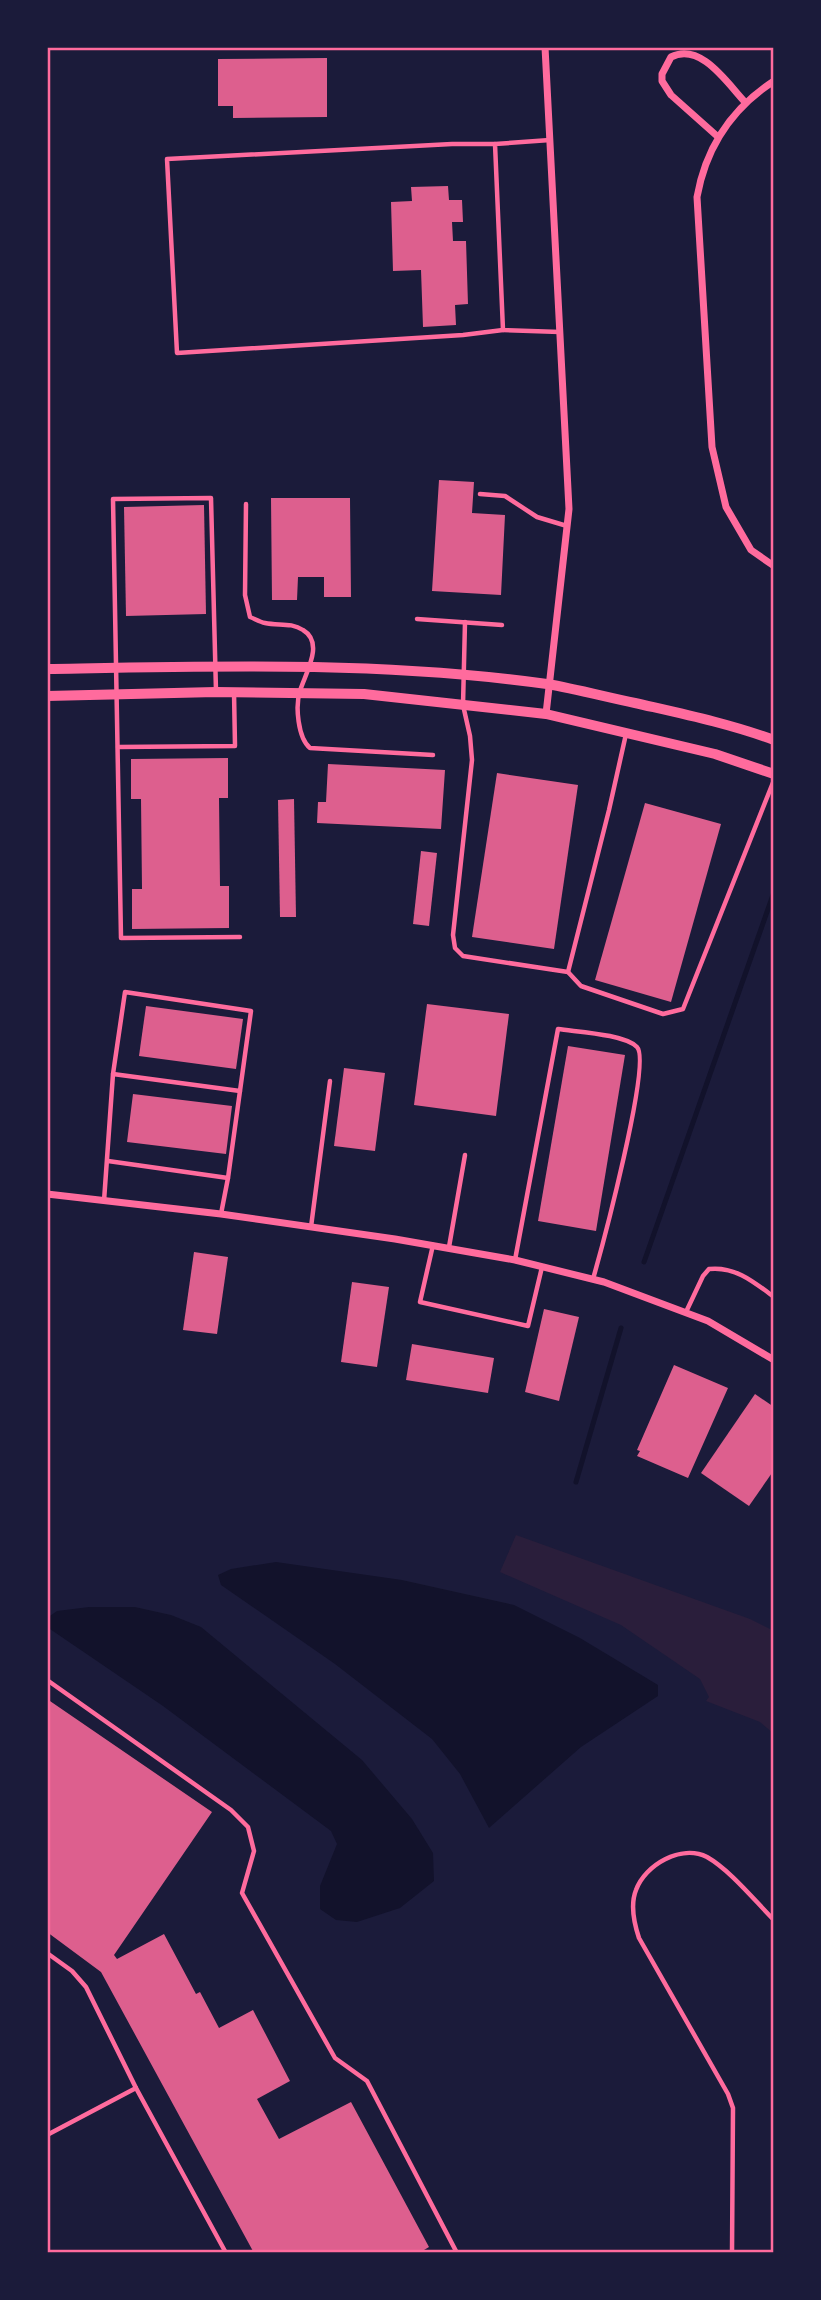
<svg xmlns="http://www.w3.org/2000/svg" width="821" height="2300" font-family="'Fira Sans',sans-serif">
<rect width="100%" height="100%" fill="#1b1b3a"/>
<polygon fill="#2a1e3b" points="516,1535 750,1619 774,1631 774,1734 760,1722 706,1701 709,1697 700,1679 621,1625 500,1572"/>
<g fill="#12122b">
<polygon points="276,1562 402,1580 514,1605 580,1638 658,1685 658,1696 581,1747 489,1828 460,1774 432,1739 335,1664 221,1585 218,1575 231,1569"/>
<polygon points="89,1607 135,1607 171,1615 201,1627 362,1760 412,1819 433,1853 434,1881 400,1908 357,1922 336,1920 320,1909 320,1886 337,1844 331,1831 163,1706 47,1627 47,1618 57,1611"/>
</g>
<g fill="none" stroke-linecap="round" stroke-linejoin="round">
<g stroke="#12122b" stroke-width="5">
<polyline points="644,1262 774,892"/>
<polyline points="576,1482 621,1328"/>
</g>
</g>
<g fill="#dd5f8e">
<polygon points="327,58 327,117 233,118 233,106 218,106 218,59"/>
<polygon points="448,186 449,200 462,200 463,222 452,222 453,241 466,241 468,304 455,305 456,325 423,327 421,270 393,271 391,202 412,201 411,187"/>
<polygon points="439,480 474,482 472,513 505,515 501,595 432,591"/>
<polygon points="271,498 350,498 351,597 324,597 324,577 298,577 297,600 272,600"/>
<polygon points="204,505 206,614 126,616 124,507"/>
<polygon points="228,758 228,798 219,798 220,886 229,886 229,928 132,929 132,889 142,889 141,799 131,799 131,759"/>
<polygon points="328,764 445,770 441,829 317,823 318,802 326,802"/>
<polygon points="497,773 578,785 554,949 472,937"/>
<polygon points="294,799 296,917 280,917 278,800"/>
<polygon points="645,803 721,824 671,1002 595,980"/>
<polygon points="421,851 437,853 429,926 413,924"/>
<polygon points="427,1004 509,1014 496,1116 414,1105"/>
<polygon points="146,1006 243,1019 236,1069 139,1056"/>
<polygon points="568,1046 625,1055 596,1231 538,1221"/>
<polygon points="344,1068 385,1073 375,1151 334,1146"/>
<polygon points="133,1094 232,1106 226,1154 127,1142"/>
<polygon points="194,1252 228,1257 217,1334 183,1330"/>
<polygon points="352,1282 389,1287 377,1367 341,1362"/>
<polygon points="544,1309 579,1317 559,1401 525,1392"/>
<polygon points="412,1344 494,1358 488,1393 406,1380"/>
<polygon points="674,1365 728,1388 688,1478 637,1456 640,1451 637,1450"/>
<polygon points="755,1394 774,1407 774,1470 749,1506 701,1473"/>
<polygon points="47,1699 212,1812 114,1955 117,1959 164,1934 196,1994 200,1992 219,2028 253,2010 290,2081 257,2099 279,2139 351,2102 429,2247 419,2253 254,2253 101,1972 47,1932"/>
</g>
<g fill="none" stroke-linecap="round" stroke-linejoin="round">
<g stroke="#ff6b9d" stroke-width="4.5">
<polyline points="550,140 495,144 503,330 560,332"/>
<polyline points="495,144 452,144 167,159 177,353 463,335 503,330"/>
<polyline points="480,494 505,496 537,517 567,526"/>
<path d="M246,504L245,595L250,617C255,619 260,622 265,623C278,626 291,622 303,630C325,643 305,674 300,691C295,706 298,738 310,748L433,755"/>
<polyline points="417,619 502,625"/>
<polyline points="465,622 463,705 470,736 472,760 453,935 455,948 463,956 568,972 609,810 626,734"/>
<polyline points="216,691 211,498 113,499 121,938 240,937"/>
<polyline points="118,747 235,746 234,692"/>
<polyline points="568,972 581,986 663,1014 683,1009 774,780"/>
<polyline points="113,1074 240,1091"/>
<polyline points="108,1161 228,1178"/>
<polyline points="104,1201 113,1074 125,992 251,1011 228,1178 221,1214"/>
<polyline points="311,1227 330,1081"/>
<polyline points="433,1245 420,1302 528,1326 542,1267"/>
<polyline points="449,1247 465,1155"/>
<path d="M515,1260L558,1029C577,1032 624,1034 637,1047C652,1062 601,1251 593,1279"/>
<path d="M686,1312L703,1276L709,1269C735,1266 754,1282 774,1297"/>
<polyline points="47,1680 231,1810 248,1827 254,1851 242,1893 335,2058 367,2081 457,2253"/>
<polyline points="47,1953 72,1971 86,1987 136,2088 226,2253"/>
<polyline points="47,2135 136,2088"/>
<path d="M732,2253L733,2108L728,2094L639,1938C634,1923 630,1905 636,1890C645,1865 681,1844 707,1857C730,1870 755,1901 774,1920"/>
</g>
<g stroke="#ff6b9d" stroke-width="7">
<polyline points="545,47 569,509 546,714"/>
<path d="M774,81C731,109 706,147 697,197L712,447L726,507L751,550L774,566"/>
<path d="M717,136L671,95L662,81V74L671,57C701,42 727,83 745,102"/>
<polyline points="47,1194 221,1214 395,1239 515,1260 604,1282 708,1321 774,1360"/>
</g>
<g stroke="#ff6b9d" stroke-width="10">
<path d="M47,669C214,666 381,661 547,684C576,689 606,697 635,703C683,714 727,723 774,740"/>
<polyline points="47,696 216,692 364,694 546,714 715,754 774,774"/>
</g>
</g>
<rect width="821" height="2300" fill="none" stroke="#1b1b3a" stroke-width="98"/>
<rect x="49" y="49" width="723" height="2202" fill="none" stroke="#ff6b9d" stroke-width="2.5"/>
</svg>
